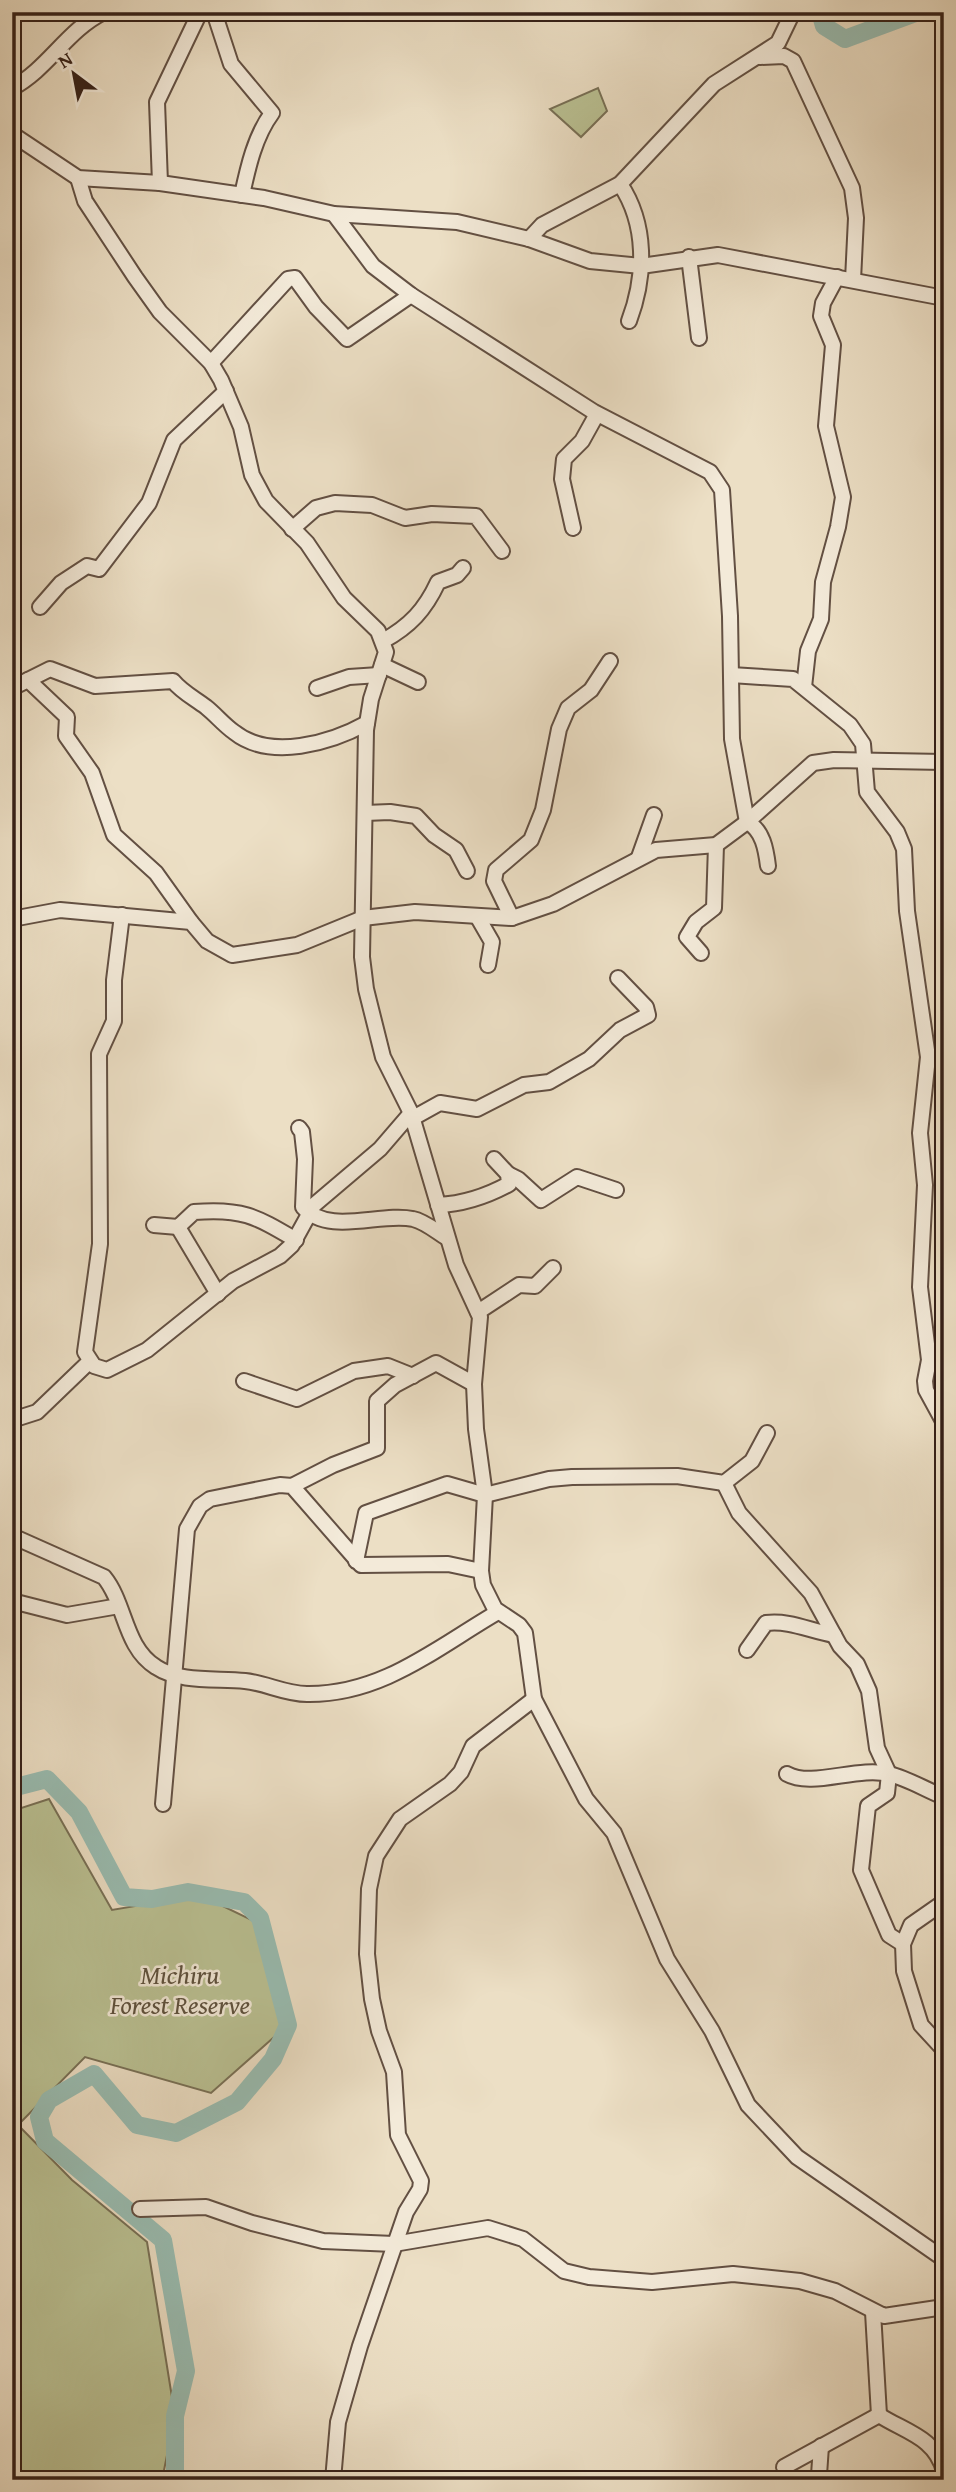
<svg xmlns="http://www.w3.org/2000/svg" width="956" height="2492" font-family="'Gentium Book Plus',serif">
<rect width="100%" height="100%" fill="#ecdfc5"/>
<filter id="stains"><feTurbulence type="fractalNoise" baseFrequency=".00286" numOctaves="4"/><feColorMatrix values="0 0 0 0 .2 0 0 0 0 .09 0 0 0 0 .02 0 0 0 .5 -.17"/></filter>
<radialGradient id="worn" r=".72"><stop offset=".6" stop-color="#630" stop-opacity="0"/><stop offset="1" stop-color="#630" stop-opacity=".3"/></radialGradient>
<g fill="#bac193" stroke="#787056" stroke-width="2">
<polygon points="598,88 607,111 581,137 550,109"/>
<polygon points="49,1799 112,1910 200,1895 256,1922 282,2030 211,2093 85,2057 18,2125 72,2180 147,2242 175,2416 162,2480 12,2480 12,1816 18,1809"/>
</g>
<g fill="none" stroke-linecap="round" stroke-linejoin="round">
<g stroke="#99bdb2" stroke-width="18">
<polyline points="820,12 824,26 845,39 918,12"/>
<polyline points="12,1788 47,1779 79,1812 124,1897 152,1899 188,1892 244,1902 260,1918 288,2025 273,2059 237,2102 176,2133 137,2125 94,2074 49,2100 39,2117 45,2141 163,2240 186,2371 175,2416 175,2480"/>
</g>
<g stroke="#635043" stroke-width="18">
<g id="minor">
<path d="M214,12L231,64L272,113C255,136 248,167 242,195"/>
<polyline points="760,57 784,56 793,61 852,188 856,218 853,280"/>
<path d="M12,88C48,69 67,30 104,12"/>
<polyline points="12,134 78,178 160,183 264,198 334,214 457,222 529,239 590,261 641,266 718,255 944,298"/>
<polyline points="78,178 85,201 135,277 160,312 211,363 221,380 241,427 252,475 266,501 307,543 344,598 378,631 386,652 371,699 366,730 362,957 366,989 383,1057 411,1113 456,1265 480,1317 474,1384 476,1429 485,1495 481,1571 483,1585 495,1609 519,1625 525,1633 534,1699 586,1799 614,1833 667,1959 712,2031 748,2105 797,2157 944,2259"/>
<polyline points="160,183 157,102 200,12"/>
<path d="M620,184C647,224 646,276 629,321"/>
<path d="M334,214L373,266L411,295L594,412L710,472L722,490L730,616L732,739L747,822C763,830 766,850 768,866"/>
<polyline points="529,239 542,225 620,184 714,84 778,43 793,12"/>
<polyline points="689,257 699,338"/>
<polyline points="211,363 288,279 295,278 316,307 347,339 411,295"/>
<polyline points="573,528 562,479 564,459 582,441 597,414"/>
<polyline points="292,529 316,508 335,503 372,505 405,518 432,514 476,516 502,551"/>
<polyline points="40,607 61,583 87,566 99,569 149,503 174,440 226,391"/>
<path d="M383,641C410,626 425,610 438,582L457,575L463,568"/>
<polyline points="382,665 418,682"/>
<polyline points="731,675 793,679 850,725 863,744 867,792 897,832 904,849 907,911 928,1057 920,1133 925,1185 920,1287 929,1360 925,1381 926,1390 944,1423"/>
<polyline points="28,680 67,717 66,736 92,773 114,835 156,873 191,922"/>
<polyline points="804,687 808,651 821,619 823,582 838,527 843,497 826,426 833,345 821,316 823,303 837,277"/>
<path d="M12,688L50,669L95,686L173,681C182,692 194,698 206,707C216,715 224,725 234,732C270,761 331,743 367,723"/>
<polyline points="317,688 349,677 379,675"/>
<polyline points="365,813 390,812 416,816 434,835 456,850 467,871"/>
<polyline points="639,857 654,815"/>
<polyline points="122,915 114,980 114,1021 99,1054 100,1244 85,1352 94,1366 107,1370 147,1350 233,1281 280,1256 292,1245 314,1205 380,1149 411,1113"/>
<polyline points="477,916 492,942 488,965"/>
<polyline points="512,918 494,881 496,870 531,840 543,810 559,729 568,708 591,690 610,661"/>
<polyline points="12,919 60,910 191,922 207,941 232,955 297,945 363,918 415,912 512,918 553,904 656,850 716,845 747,822 813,763 834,760 944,762"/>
<polyline points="701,953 687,937 696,922 714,908 716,845"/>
<polyline points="413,1118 440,1103 477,1109 524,1085 549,1082 589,1059 620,1030 648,1015 646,1007 618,978"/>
<path d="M299,1128L302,1132L305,1159L303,1207C329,1236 380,1212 413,1219C424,1221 437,1232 447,1238"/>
<polyline points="508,1174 518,1179 541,1200 577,1177 616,1190"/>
<path d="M438,1205C463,1204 487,1196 509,1184L508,1174L494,1159"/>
<path d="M154,1225L178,1227L194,1212C242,1208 255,1216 296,1240"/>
<polyline points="178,1227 218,1294"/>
<polyline points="478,1312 519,1285 535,1286 553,1268"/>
<polyline points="244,1381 297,1399 354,1371 388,1366 413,1376"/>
<polyline points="12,1420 37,1412 89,1362"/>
<polyline points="724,1483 739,1513 811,1593 840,1646 857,1664 869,1691 877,1748 889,1774 887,1793 868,1806 861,1870 889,1935 903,1944"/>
<polyline points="292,1486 333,1465 377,1448 377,1401 395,1385 436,1363 474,1384"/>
<path d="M12,1536L104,1577C126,1604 124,1647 156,1667C180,1683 217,1678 245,1681C266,1683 285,1694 307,1694C382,1695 436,1648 498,1612"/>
<polyline points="356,1561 366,1513 447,1484 485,1495 549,1479 572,1477 677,1476 724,1483 752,1461 767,1433"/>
<polyline points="12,1601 67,1615 119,1606"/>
<path d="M747,1650L766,1623C790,1620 810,1631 834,1635"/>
<path d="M787,1774C812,1788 858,1766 889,1774C907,1778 926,1790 944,1797"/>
<polyline points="163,1804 187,1529 200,1506 210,1499 280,1485 292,1486 361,1565 448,1564 481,1571"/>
<polyline points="944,1902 911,1925 903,1944 904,1971 921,2025 944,2050"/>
<polyline points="140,2209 206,2207 252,2223 323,2241 394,2244 488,2228 523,2239 564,2271 589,2277 652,2282 733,2274 800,2281 835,2291 884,2316 944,2307"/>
<polyline points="873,2312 879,2415"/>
<path d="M879,2415C905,2432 935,2437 944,2471"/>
<polyline points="784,2467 879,2415"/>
<polyline points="333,2480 338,2422 360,2346 406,2212 420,2189 421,2181 398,2135 394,2072 379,2031 372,1999 367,1954 369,1889 376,1856 400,1819 450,1784 461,1772 473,1746 534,1699"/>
<polyline points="814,2480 819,2475 821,2446"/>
</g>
</g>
<use href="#minor" stroke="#f3ead9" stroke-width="14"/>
</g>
<g text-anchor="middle" stroke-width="5" stroke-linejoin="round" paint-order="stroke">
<g font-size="26" font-style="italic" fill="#5d503d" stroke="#f3ead9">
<text x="180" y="1984">Michiru<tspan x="180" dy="30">Forest Reserve</tspan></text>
</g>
</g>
<rect width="956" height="2492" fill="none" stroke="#ecdfc5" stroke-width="42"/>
<rect x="14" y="14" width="928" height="2464" fill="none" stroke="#352018" stroke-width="3.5"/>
<rect x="21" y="21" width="914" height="2450" fill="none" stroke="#352018" stroke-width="2"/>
<g transform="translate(74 74) rotate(328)" stroke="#f3ead9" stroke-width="5" paint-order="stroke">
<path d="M0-5L12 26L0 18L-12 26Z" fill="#352018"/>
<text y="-10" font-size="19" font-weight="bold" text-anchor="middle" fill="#352018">N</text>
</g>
<rect width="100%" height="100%" filter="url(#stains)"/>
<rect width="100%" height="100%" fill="url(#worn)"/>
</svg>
